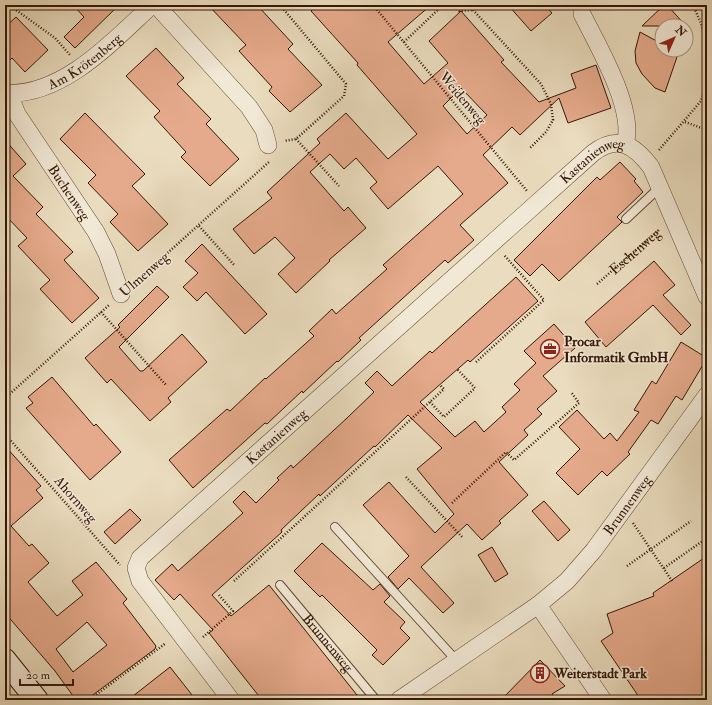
<svg xmlns="http://www.w3.org/2000/svg" width="712" height="705" font-family="'IM FELL Double Pica',serif">
<rect width="100%" height="100%" fill="#eadcbe"/>
<filter id="stains"><feTurbulence type="fractalNoise" baseFrequency=".005" numOctaves="4"/><feColorMatrix values="0 0 0 0 .2 0 0 0 0 .09 0 0 0 0 .02 0 0 0 .5 -.17"/></filter>
<radialGradient id="worn" r=".72"><stop offset=".6" stop-color="#630" stop-opacity="0"/><stop offset="1" stop-color="#630" stop-opacity=".3"/></radialGradient>
<g fill="#e5aa8b" stroke="#351706" fill-rule="evenodd">
<polygon points="73,5 119,5 75,48 64,37 84,17"/>
<polygon points="208,5 257,5 293,44 288,49 322,85 290,112 269,91 272,87 239,51 246,45"/>
<path d="M318,5H431L388,42L424,84L448,63L429,41L461,11L504,60L501,62L539,102L576,88L571,74L596,65L611,108L568,123L559,98L520,135L512,127L483,155L508,183L460,225L474,240L448,263L445,260L359,338L361,340L338,362L337,361L303,393L302,391L267,424L265,423L193,488L169,460L227,409L230,411L265,378L266,379L314,336L309,331L332,309L336,314L387,269L383,265L463,194L438,166L388,209L370,188L377,182L356,158L344,169L330,154L310,172L344,211L348,207L366,228L329,260L330,261L296,293L278,274L295,258L275,237L254,254L233,229L272,198L267,192L320,143L317,139L346,113L388,159L417,134L357,65L358,63L311,11ZM461,88L487,115L467,134L443,106Z"/>
<polygon points="508,5 545,5 552,13 531,31"/>
<polygon points="664,5 667,5 686,26 642,26"/>
<polygon points="16,17 48,50 25,72 12,58 5,65 5,27"/>
<polygon points="640,32 662,44 662,50 672,50 678,54 665,92 655,88 642,74 636,63 635,51"/>
<polygon points="156,48 184,78 177,84 211,119 206,124 239,159 210,186 181,157 186,152 154,117 160,111 126,76"/>
<polygon points="85,113 145,174 132,186 168,224 138,251 110,222 118,214 88,183 96,175 60,139"/>
<polygon points="5,140 26,164 13,176 43,207 36,214 73,252 64,260 99,298 72,323 40,289 50,280 18,246 27,238 5,215"/>
<polygon points="620,162 636,179 634,181 643,192 617,217 622,222 559,281 542,264 530,276 514,260 597,177 600,180"/>
<polygon points="202,244 267,314 245,334 206,292 197,301 183,287 198,273 185,261"/>
<polygon points="654,261 675,285 663,295 691,325 681,335 653,305 606,347 585,322"/>
<polygon points="516,277 538,301 470,362 468,360 420,402 455,437 475,421 484,432 506,412 502,407 520,390 514,384 536,363 524,351 554,324 575,348 543,376 557,391 537,409 542,414 524,430 528,435 499,462 528,495 499,521 501,523 482,540 467,524 421,567 454,603 443,613 409,578 398,589 388,577 409,556 363,505 389,482 435,533 454,514 417,469 442,448 408,415 375,447 374,446 320,496 319,494 281,530 282,532 212,595 231,616 269,585 361,700 262,700 209,633 213,630 180,594 174,600 155,580 172,564 178,571 243,513 233,502 244,491 256,503 279,480 277,478 291,465 293,468 347,418 374,392 365,383 377,371 392,386 430,351 432,353"/>
<polygon points="157,286 169,297 119,347 140,371 143,371 182,334 207,362 168,398 171,402 150,421 111,379 107,383 85,358 120,327 118,325"/>
<polygon points="681,342 707,358 682,400 676,396 658,424 651,420 628,452 630,454 607,476 602,471 578,495 556,473 580,449 559,427 577,410 604,439 610,433 617,441 639,412 634,410 652,381 656,384"/>
<polygon points="52,377 94,426 96,424 121,452 90,480 26,408 33,403 28,397"/>
<path d="M5,446L41,486L36,490L43,498L11,526L29,546L32,544L49,563L28,582L57,616L83,595L72,581L96,562L127,599L123,603L156,646L155,649L86,700H76L55,671L5,613ZM87,622L107,645L73,672L56,649Z"/>
<polygon points="544,501 570,530 558,541 532,511"/>
<polygon points="130,509 141,520 115,544 104,532"/>
<polygon points="322,543 373,590 380,584 390,596 384,602 405,622 400,628 410,638 383,665 372,655 377,650 322,595 320,597 294,571"/>
<polygon points="492,547 508,574 495,582 478,555"/>
<polygon points="707,556 707,700 641,700 601,641 613,633 607,614 654,596 653,593"/>
<polygon points="540,660 565,686 552,694 556,700 501,700"/>
<polygon points="170,667 196,700 128,700"/>
</g>
<g fill="none" stroke-linecap="round" stroke-linejoin="round">
<g stroke="#624834" stroke-width="10">
<g id="lane">
<polyline points="626,219 659,188"/>
<polyline points="335,527 456,660"/>
<path id="s2" d="M280,585L376,700"/>
</g>
</g>
<g stroke="#624834" stroke-width="18">
<g id="street">
<polyline points="156,5 249,107 264,130 268,145"/>
<path d="M582,14C598,46 636,110 625,144"/>
<path id="s3" d="M5,93C62,97 113,41 152,5"/>
<path id="s4" d="M13,94V104L17,114L96,232L107,254L121,294"/>
<polyline points="538,605 603,700"/>
<path id="s5" d="M231,700L140,581L136,568L140,558L593,153C618,134 634,145 651,167L707,297"/>
<path id="s6" d="M399,700L538,605L567,581L594,550L707,395"/>
</g>
</g>
<g stroke="#351706" stroke-width="24">
<polyline id="secondary" points="5,660 37,700"/>
</g>
<g stroke="#351706" stroke-width="2.5" stroke-dasharray="1 2" stroke-linecap="butt">
<polyline points="9,5 55,38 70,55"/>
<polyline points="280,5 346,84 344,96 296,139 284,141"/>
<polyline points="373,5 527,191"/>
<polyline points="452,5 459,11 473,10 479,5"/>
<polyline points="693,5 701,23 707,47"/>
<polyline points="473,10 541,84 551,104 553,120 546,132 529,149"/>
<polyline points="404,42 443,5"/>
<polyline points="685,122 707,130"/>
<polyline points="296,139 339,186"/>
<polyline points="659,150 701,101 707,81"/>
<polyline points="199,226 235,266"/>
<polyline points="134,283 269,162"/>
<path id="s1" d="M597,284L660,229"/>
<polyline points="101,312 166,385"/>
<polyline points="476,362 544,300 504,255"/>
<polyline points="5,398 109,305"/>
<polyline points="430,402 444,417 475,388 457,369"/>
<polyline points="5,434 120,565"/>
<polyline points="406,477 462,537"/>
<polyline points="452,503 506,452 514,460 579,403 571,392"/>
<polyline points="633,523 672,581"/>
<polyline points="627,566 691,521"/>
<polyline points="664,568 707,538"/>
<polyline points="234,581 444,389 440,385"/>
<polyline points="203,637 233,611 218,594"/>
<polyline points="89,700 166,643"/>
</g>
<use href="#lane" stroke="#f1e8d5" stroke-width="8"/>
<use href="#street" stroke="#f1e8d5" stroke-width="17"/>
<use href="#secondary" stroke="#f1e8d5" stroke-width="22"/>
</g>
<defs>
<g id="office-ring" transform="scale(1)"><circle r="9.5" fill="#f1e8d5" stroke="#8f2418" stroke-width="1.5"/><path d="M-6-3h4V-5.5h4V-3h4V5H-6ZM-1-4.5V-3h2v-1.5ZM-6 0V1H6V0Z" fill="#8f2418"/></g>
<g id="building-ring" transform="scale(1)"><circle r="9.5" fill="#f1e8d5" stroke="#8f2418" stroke-width="1.5"/><path d="M-4-6H4V6H1V3H-1V6H-4ZM-2.5-4.3h1.7v1.8h-1.7ZM.8-4.3h1.7v1.8H.8ZM-2.5-1h1.7V.8h-1.7ZM.8-1h1.7V.8H.8Z" fill="#8f2418"/></g>
</defs>
<g fill-rule="evenodd">
<use href="#office-ring" x="550" y="349"/>
<use href="#building-ring" x="540" y="673"/>
</g>
<g text-anchor="middle" stroke-width="3" stroke-linejoin="round" paint-order="stroke">
<g font-size="14" fill="#351706" stroke="#f1e8d5">
<text dy="5" stroke="none"><textPath href="#s3" startOffset="88">Am Krötenberg</textPath></text>
<text transform="translate(463 98) rotate(50)" y="5">Weidenweg</text>
<text dy="5" stroke="none"><textPath href="#s5" startOffset="778">Kastanienweg</textPath></text>
<text dy="5" stroke="none"><textPath href="#s4" startOffset="115">Buchenweg</textPath></text>
<text dy="5" stroke="none"><textPath href="#s1" startOffset="50">Eschenweg</textPath></text>
<text transform="translate(144 274) rotate(-41)" y="5">Ulmenweg</text>
<text dy="5" stroke="none"><textPath href="#s5" startOffset="357">Kastanienweg</textPath></text>
<text transform="translate(76 499) rotate(49)" y="5">Ahornweg</text>
<text dy="5" stroke="none"><textPath href="#s6" startOffset="303">Brunnenweg</textPath></text>
<text dy="5" stroke="none"><textPath href="#s2" startOffset="75">Brunnenweg</textPath></text>
</g>
<g font-size="14" font-weight="bold" fill="#351706" stroke="#f1e8d5" text-anchor="start">
<text x="564" y="346">Procar<tspan x="564" dy="16">Informatik GmbH</tspan></text>
<text x="554" y="678">Weiterstadt Park</text>
</g>
</g>
<rect width="712" height="705" fill="none" stroke="#eadcbe" stroke-width="20"/>
<rect x="6" y="6" width="700" height="693" fill="none" stroke="#351706" stroke-width="2"/>
<rect x="10" y="10" width="692" height="685" fill="none" stroke="#351706"/>
<g transform="translate(674 38) rotate(45)"><circle r="19" fill="#f1e8d5" stroke="#a69482"/>
<path d="M0-3L7 15L0 10L-7 15Z" fill="#8f2418"/>
<text y="-6" font-size="11" font-weight="bold" text-anchor="middle" fill="#351706">N</text>
</g>
<path d="M20 679v6h53v-6" fill="none" stroke="#351706" stroke-width="2"/>
<text x="26" y="679" font-size="12" fill="#351706" stroke="#f1e8d5" stroke-width="3" paint-order="stroke">20 m</text>
<rect width="100%" height="100%" filter="url(#stains)"/>
<rect width="100%" height="100%" fill="url(#worn)"/>
</svg>
